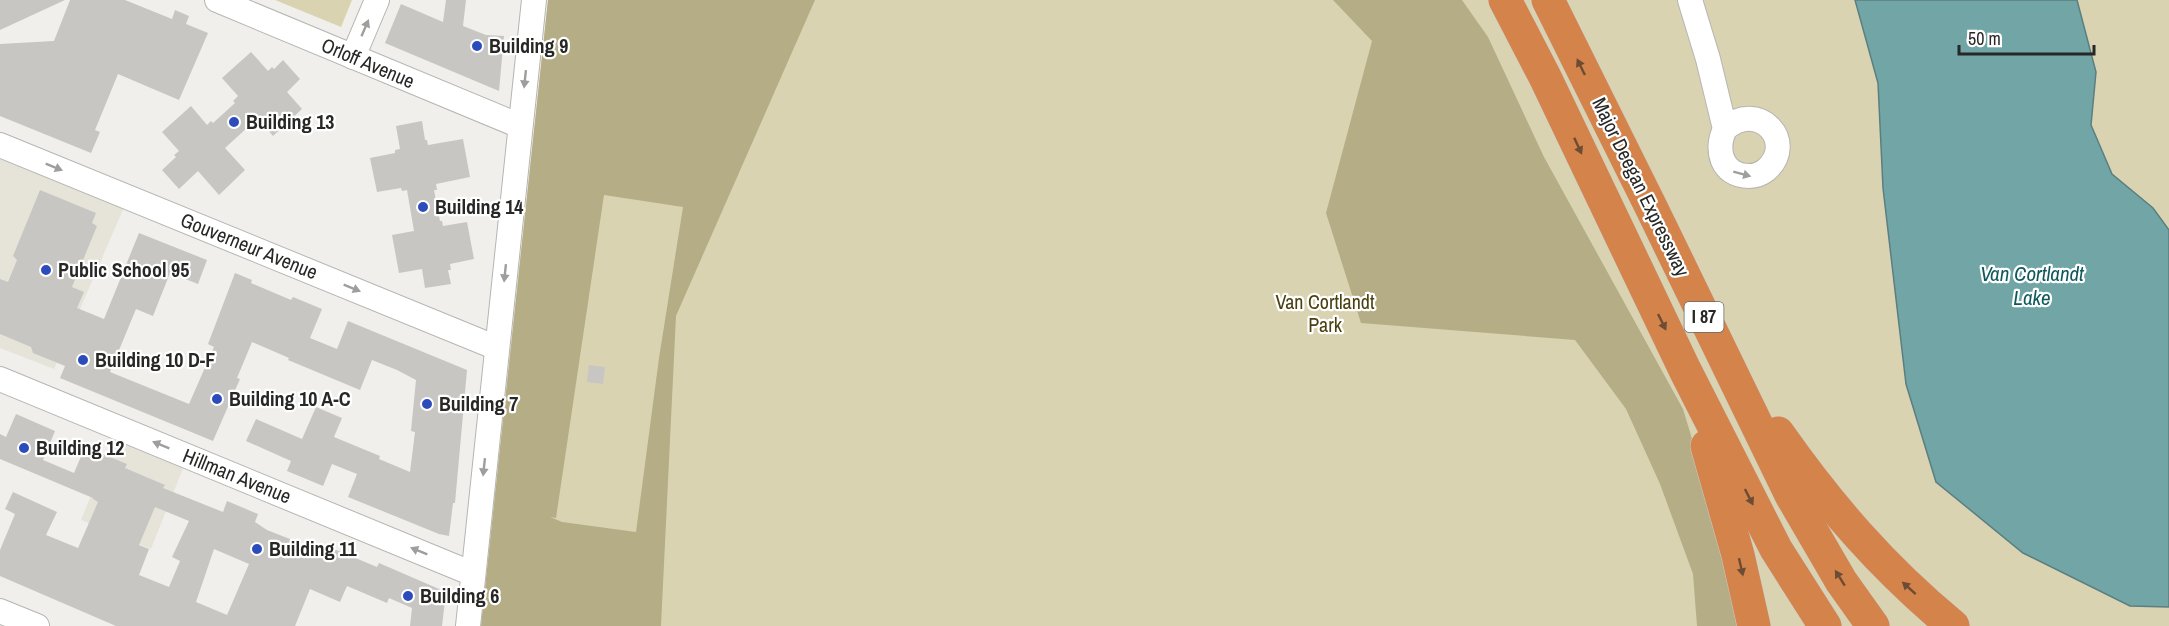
<svg xmlns="http://www.w3.org/2000/svg" width="2169" height="626" font-family="'Archivo Narrow',sans-serif">
<rect width="100%" height="100%" fill="#f0efec"/>
<g fill="#e6e4d9">
<polygon points="0,159 93,189 125,205 54,369 0,348"/>
<polygon points="116,433 186,461 151,549 81,520"/>
</g>
<g fill="#dad3b2">
<polygon points="275,0 352,0 341,27"/>
<polygon points="548,0 2169,0 2169,626 481,626"/>
</g>
<g fill="#b5ad85" fill-rule="evenodd">
<path d="M548,0H815L676,316L661,626H481ZM604,195L683,207L659,358L636,532L562,522L550,517L556,518Z"/>
<polygon points="1333,0 1462,0 1488,37 1544,157 1683,409 1733,574 1745,626 1697,626 1693,574 1660,484 1626,409 1575,340 1361,323 1326,213 1372,41"/>
</g>
<polygon fill="#71a5a6" stroke="#5b7f80" stroke-width="1.5" points="1855,0 2077,0 2096,72 2091,125 2112,174 2153,208 2169,230 2169,607 2130,606 2023,553 1936,482 1906,384 1883,188 1878,83"/>
<g fill="#c7c6c3" fill-rule="evenodd">
<polygon points="0,0 65,0 0,30"/>
<polygon points="70,0 125,0 172,19 175,10 189,16 186,24 208,33 179,100 118,74 95,130 100,132 91,153 0,116 0,44 54,41"/>
<polygon points="446,0 466,0 463,26 486,35 504,36 499,91 385,43 401,4 443,22"/>
<polygon points="251,52 268,71 272,67 274,69 283,60 300,79 287,92 302,109 273,136 258,118 225,148 245,170 219,195 198,171 179,189 162,170 176,157 174,155 179,151 162,132 191,106 207,125 211,121 213,123 235,103 233,101 238,96 222,78"/>
<polygon points="422,121 425,140 427,140 428,145 463,139 470,177 436,184 437,190 434,190 440,221 442,221 443,226 467,222 474,259 450,264 451,270 448,270 451,284 425,288 422,269 399,273 392,235 414,231 407,190 402,191 401,188 377,192 370,158 395,153 395,150 400,149 396,126"/>
<polygon points="40,190 96,213 92,223 97,226 72,287 84,292 77,308 104,319 139,233 207,260 198,284 170,273 153,316 136,309 110,372 189,404 214,347 208,344 235,273 252,280 251,283 291,300 293,297 322,309 310,338 337,349 348,321 467,370 455,503 453,503 449,536 439,534 348,497 357,474 332,464 323,486 287,471 291,461 246,441 256,419 302,439 316,407 342,418 334,437 380,456 379,459 410,472 415,432 411,431 416,380 397,370 372,360 360,390 288,360 289,358 252,342 237,378 240,379 213,441 60,378 65,366 33,353 31,347 0,334 0,279 8,282 17,260 13,256"/>
<polygon points="589,365 605,367 603,384 587,382"/>
<path d="M16,414L55,431L43,460L74,473L85,447L127,464L125,468L165,485L163,488L223,512L227,501L258,514L255,522L267,530L323,552L327,553L329,547L377,567L379,563L446,592L442,626H410L412,608L389,598L387,603L347,586L340,602L310,589L295,626H116L0,576V550L15,514L5,509L13,492L57,512L46,535L78,548L98,502L93,499V498L0,459V434L6,437ZM155,507L189,521L172,557L180,561L169,587L139,575L149,549L139,545ZM214,549L249,564L227,615L196,602Z"/>
</g>
<g fill="none" stroke-linecap="round" stroke-linejoin="round">
<g stroke="#b6b5b2" stroke-width="26">
<g id="minor">
<polyline points="217,0 520,126"/>
<path d="M1690,0L1708,59L1725,129C1715,149 1721,176 1749,176C1755,176 1761,174 1766,170C1798,142 1758,99 1725,129"/>
<polyline points="353,57 377,0"/>
<polyline points="0,145 497,348"/>
<polyline points="0,379 473,574"/>
<polyline points="0,611 37,626"/>
<polyline points="468,626 534,0"/>
</g>
</g>
<g stroke="#cbcbcb" stroke-width="34">
<g id="highway">
<polyline points="1505,0 1545,77 1685,370 1776,549 1825,626"/>
<polyline points="1548,0 1651,207 1791,495 1841,581 1873,626"/>
<path d="M1778,433C1830,507 1883,568 1953,626"/>
<polyline points="1707,446 1738,555 1754,626"/>
</g>
</g>
<use href="#minor" stroke="#fff" stroke-width="24"/>
<use href="#highway" stroke="#d4834a" stroke-width="33"/>
</g>
<defs><path id="oneway-solid" d="M-6-.8H1V-3.2L6.5 0L1 3.2V.8H-6Z" transform="scale(1.5)"/></defs>
<g fill="#9e9e9d">
<use href="#oneway-solid" transform="translate(365 28) rotate(-67)"/>
<use href="#oneway-solid" transform="translate(525 79) rotate(96)"/>
<use href="#oneway-solid" transform="translate(54 167) rotate(22)"/>
<use href="#oneway-solid" transform="translate(1742 174) rotate(15)"/>
<use href="#oneway-solid" transform="translate(505 273) rotate(96)"/>
<use href="#oneway-solid" transform="translate(352 288) rotate(22)"/>
<use href="#oneway-solid" transform="translate(161 445) rotate(-158)"/>
<use href="#oneway-solid" transform="translate(484 467) rotate(96)"/>
<use href="#oneway-solid" transform="translate(419 551) rotate(-158)"/>
</g>
<g fill="#6c4c34">
<use href="#oneway-solid" transform="translate(1581 67) rotate(-116)"/>
<use href="#oneway-solid" transform="translate(1578 146) rotate(65)"/>
<use href="#oneway-solid" transform="translate(1662 322) rotate(64)"/>
<use href="#oneway-solid" transform="translate(1749 497) rotate(63)"/>
<use href="#oneway-solid" transform="translate(1741 567) rotate(77)"/>
<use href="#oneway-solid" transform="translate(1840 578) rotate(-122)"/>
<use href="#oneway-solid" transform="translate(1909 588) rotate(-138)"/>
</g>
<g fill="#2d4cbc" stroke="#fff" stroke-width="2">
<circle cx="477" cy="46" r="6"/>
<circle cx="234" cy="122" r="6"/>
<circle cx="423" cy="207" r="6"/>
<circle cx="46" cy="270" r="6"/>
<circle cx="83" cy="360" r="6"/>
<circle cx="217" cy="399" r="6"/>
<circle cx="427" cy="404" r="6"/>
<circle cx="24" cy="448" r="6"/>
<circle cx="257" cy="549" r="6"/>
<circle cx="408" cy="596" r="6"/>
</g>
<g text-anchor="middle" stroke-width="4.5" stroke-linejoin="round" paint-order="stroke">
<rect fill="#fff" stroke="#686867" stroke-width="1.5" x="1684.5" y="302" width="39" height="30" rx="4.5"/>
<g font-size="18" font-weight="bold" fill="#272726">
<text x="1704" y="323">I 87</text>
</g>
<g font-size="20" font-weight="bold" fill="#272726" stroke="#fff" text-anchor="start">
<text x="489" y="53">Building 9</text>
<text x="246" y="129">Building 13</text>
<text x="435" y="214">Building 14</text>
<text x="58" y="277">Public School 95</text>
<text x="95" y="367">Building 10 D-F</text>
<text x="229" y="406">Building 10 A-C</text>
<text x="439" y="411">Building 7</text>
<text x="36" y="455">Building 12</text>
<text x="269" y="556">Building 11</text>
<text x="420" y="603">Building 6</text>
</g>
<g font-size="20" fill="#272726" stroke="#fff">
<text transform="translate(368 63) rotate(23)" y="7">Orloff Avenue</text>
<text transform="translate(1641 187) rotate(64)" y="7">Major Deegan Expressway</text>
<text transform="translate(249 246) rotate(22)" y="7">Gouverneur Avenue</text>
<text transform="translate(237 476) rotate(22)" y="7">Hillman Avenue</text>
</g>
<g font-size="20" fill="#4a410f" stroke="#fff">
<text x="1325" y="309">Van Cortlandt<tspan x="1325" dy="23">Park</tspan></text>
</g>
<g font-size="21" font-style="italic" fill="#0f595c" stroke="#fff">
<text x="2032" y="281">Van Cortlandt<tspan x="2032" dy="24">Lake</tspan></text>
</g>
</g>
<path d="M1959 45v9h135v-9" fill="none" stroke="#272726" stroke-width="3"/>
<text x="1968" y="45" font-size="18" fill="#272726" stroke="#ffffff" stroke-width="4.5" paint-order="stroke">50 m</text>
</svg>
